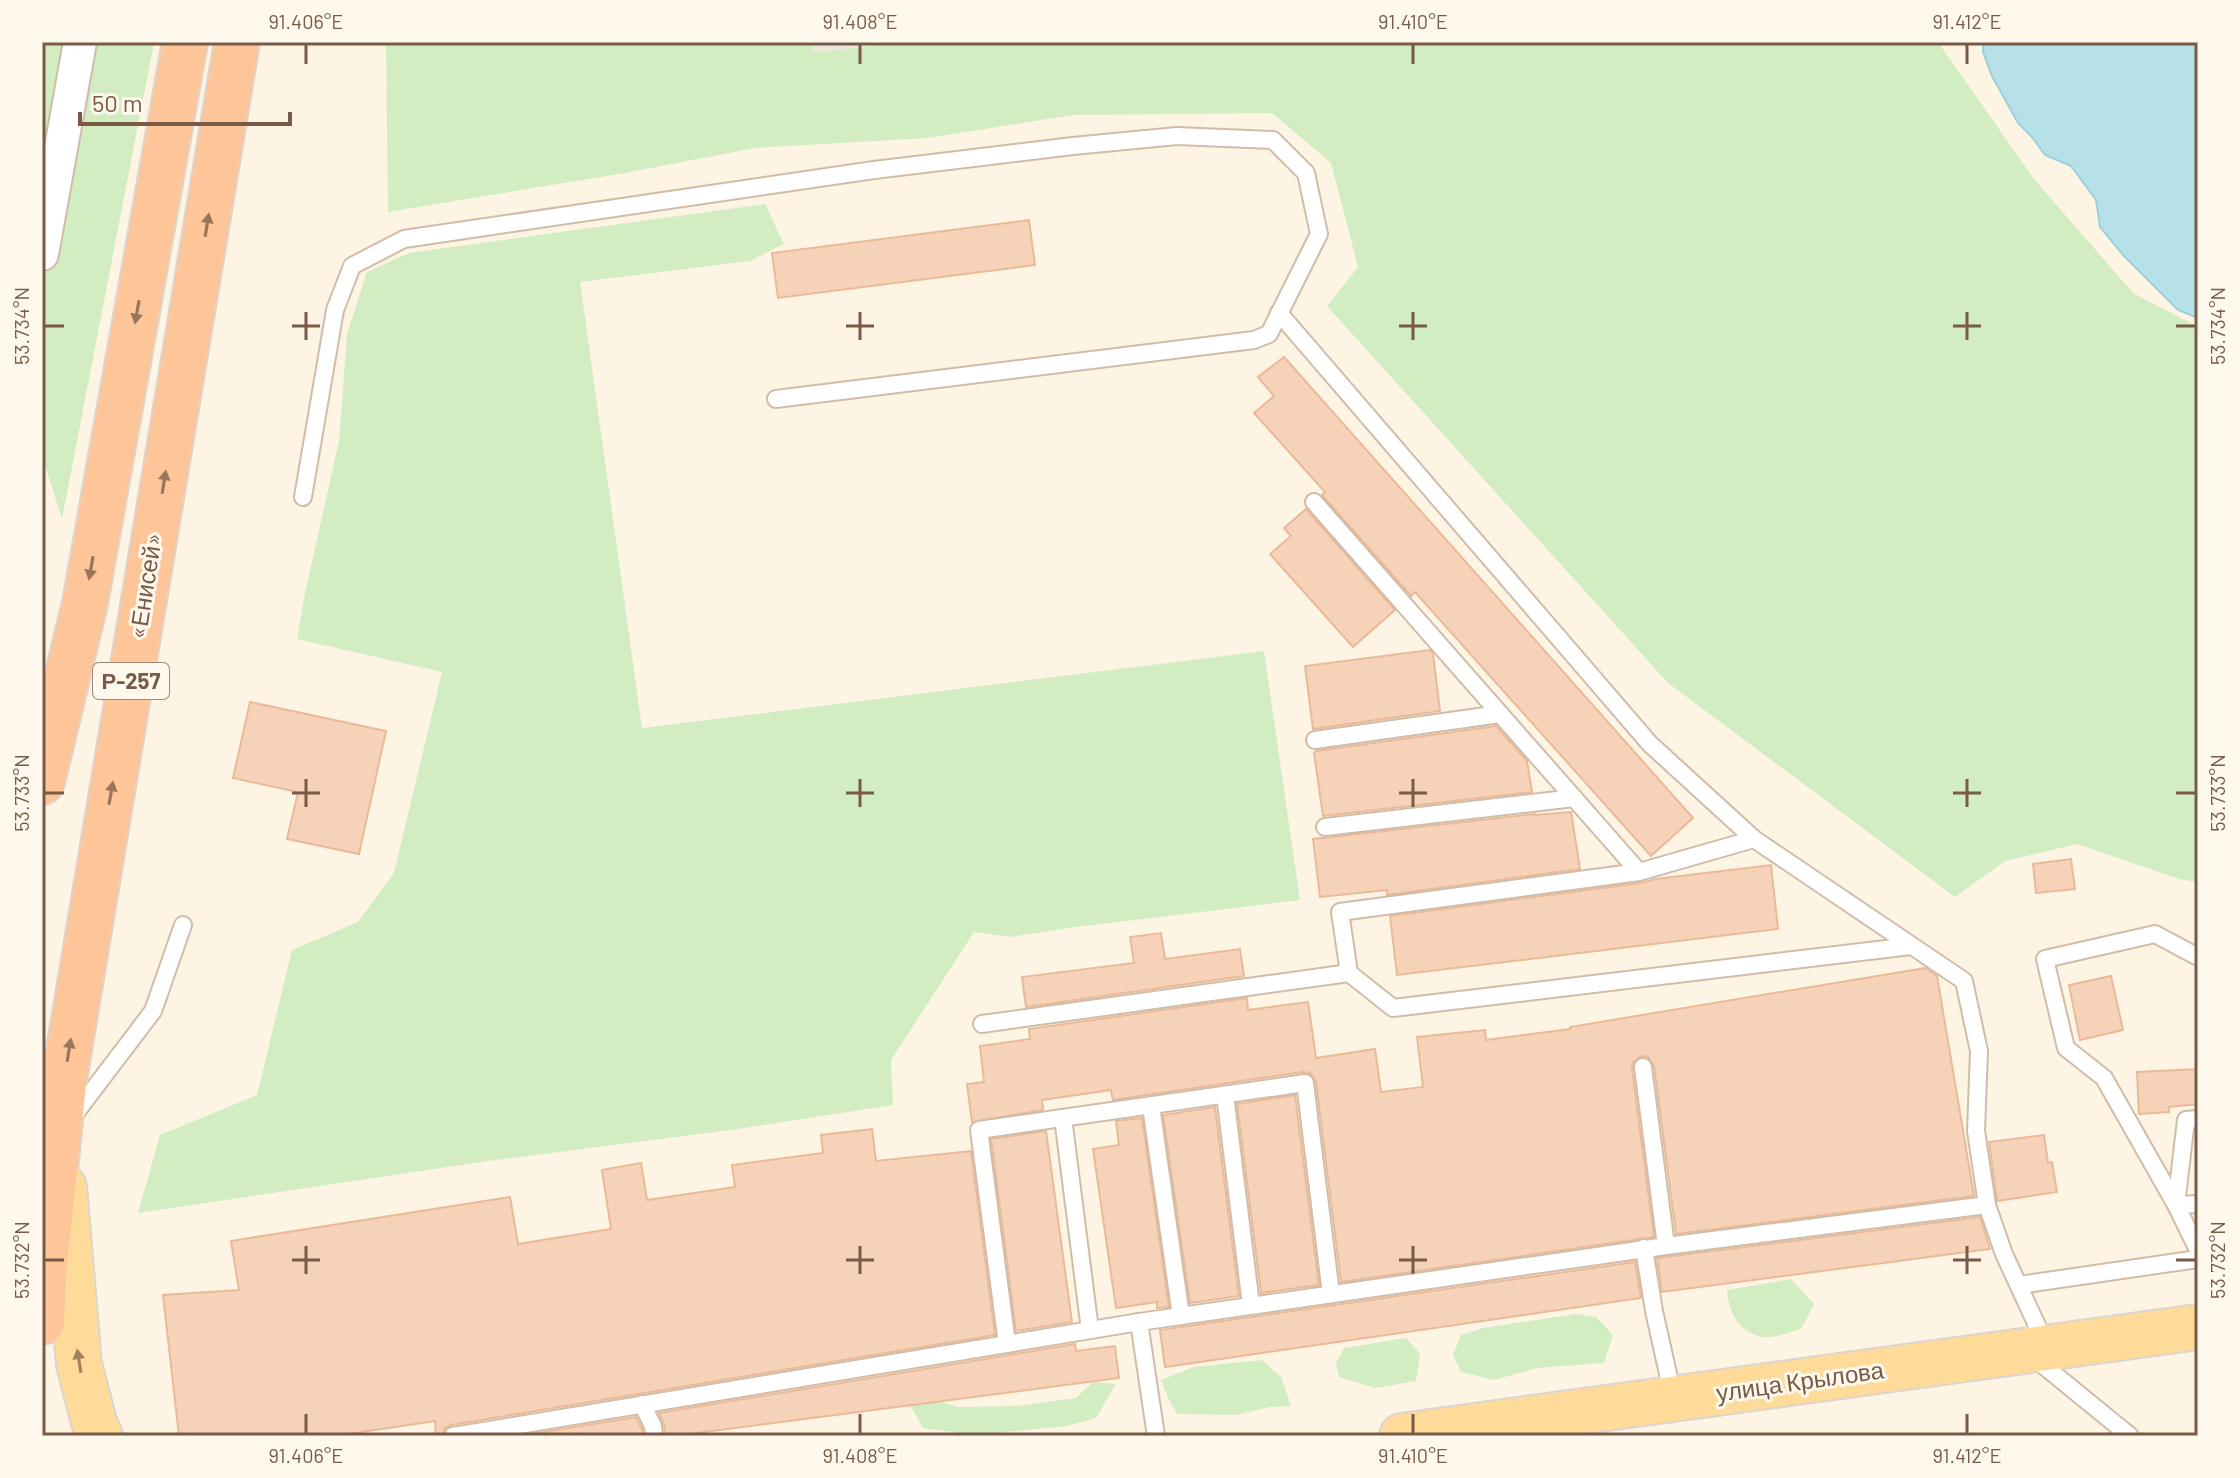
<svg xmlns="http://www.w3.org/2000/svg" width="2240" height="1478" font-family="Barlow,sans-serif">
<rect width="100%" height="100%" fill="#fef4e4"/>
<polygon fill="#ede6df" points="812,42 911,42 812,52"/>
<g fill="#d2edc1">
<polygon points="42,42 154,42 62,519 42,456"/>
<polygon points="386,42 812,42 813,52 911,42 1938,42 2034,179 2133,293 2198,327 2198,882 2179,879 2077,844 2005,861 1955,897 1668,683 1327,306 1358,267 1331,163 1272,113 1073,115 928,138 755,148 625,173 388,212"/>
<polygon points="765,204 784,244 750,261 580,282 642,728 1264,651 1300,900 1076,927 1010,937 974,932 891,1060 893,1105 731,1130 488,1161 138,1213 160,1135 257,1095 292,950 358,922 394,873 442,672 297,639 305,593 339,441 347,334 367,272 409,253"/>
<path d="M1791,1279L1814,1304L1801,1329C1790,1332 1773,1339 1763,1337C1738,1332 1729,1313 1727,1290Z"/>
<polygon points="1576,1314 1596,1317 1613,1335 1604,1363 1537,1368 1494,1380 1461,1372 1453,1355 1461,1335 1483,1328"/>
<polygon points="1406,1338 1420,1354 1416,1381 1375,1388 1339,1377 1336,1363 1344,1348"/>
<polygon points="1262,1360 1281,1377 1291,1406 1270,1407 1235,1415 1177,1414 1168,1398 1161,1380 1194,1367"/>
<polygon points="1093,1382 1116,1384 1096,1418 1067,1426 976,1435 923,1428 909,1403 932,1399 957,1407 1018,1406 1076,1398"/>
</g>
<polygon fill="#b7e1e9" stroke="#9cd1dc" stroke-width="2" points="1983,42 2198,42 2198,318 2178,310 2124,256 2100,227 2096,200 2071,166 2045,155 2032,137 2018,123 1992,76 1983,52"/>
<g fill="#f6d2b9" stroke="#eab998" stroke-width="2">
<polygon points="1029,220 1035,265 778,298 772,253"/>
<polygon points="1284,357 1693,818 1651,856 1415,592 1411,596 1322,495 1325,492 1254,413 1274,396 1258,377"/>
<polygon points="1306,509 1395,610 1353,647 1270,554 1291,536 1284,528"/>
<polygon points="1430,650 1433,654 1440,711 1313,729 1305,666"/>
<polygon points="250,702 386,731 359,854 287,839 298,792 233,778"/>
<polygon points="1496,726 1527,761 1532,792 1323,816 1314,753 1316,751"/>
<polygon points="1571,812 1580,869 1387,895 1387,890 1320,897 1313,839 1535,814 1535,815"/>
<polygon points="2071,859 2075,889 2036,893 2033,864"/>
<polygon points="1771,865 1778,929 1397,975 1390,916 1640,883 1656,879"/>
<polygon points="1161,933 1165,959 1240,949 1244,976 1026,1007 1022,977 1134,963 1130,937"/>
<polygon points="1925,968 1937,976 1974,1196 1676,1234 1654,1066 1648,1057 1641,1056 1633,1062 1632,1068 1654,1237 1341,1282 1316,1082 1310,1073 1303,1072 1113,1100 1111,1090 1042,1100 1043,1110 972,1122 967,1084 984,1082 980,1046 1030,1039 1029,1029 1247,998 1248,1010 1308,1002 1316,1058 1375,1049 1381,1092 1423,1087 1417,1037 1485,1030 1486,1040 1570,1029 1570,1027"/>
<polygon points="2111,976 2123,1030 2080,1040 2069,985"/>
<polygon points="2198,1069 2198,1104 2169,1107 2169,1112 2139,1114 2137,1072"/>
<polygon points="1295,1095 1319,1285 1261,1293 1237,1104"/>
<polygon points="1215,1107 1239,1296 1190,1303 1163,1115"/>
<polygon points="1142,1118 1169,1307 1157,1308 1157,1302 1116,1308 1093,1149 1119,1145 1116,1121"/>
<polygon points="872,1129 876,1161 971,1151 995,1335 451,1425 445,1428 442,1436 436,1436 435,1421 335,1436 179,1436 163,1295 239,1290 231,1241 510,1197 518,1244 611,1229 602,1170 641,1163 647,1200 735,1187 732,1165 823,1153 821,1135"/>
<polygon points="1046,1131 1072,1322 1016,1331 991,1139"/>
<polygon points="2044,1135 2048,1163 2052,1162 2057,1192 1997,1201 1989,1142"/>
<polygon points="1980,1217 1990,1249 1662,1292 1657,1258"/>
<polygon points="1635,1262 1641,1298 1165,1367 1160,1330"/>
<polygon points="1075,1344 1076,1351 1115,1346 1119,1378 674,1436 665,1436 664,1424 659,1413"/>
<polygon points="636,1417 642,1429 643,1436 520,1436"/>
</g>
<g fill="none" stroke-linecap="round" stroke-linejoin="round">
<g stroke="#d0bca9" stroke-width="20">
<g id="service">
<polyline points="1279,313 1650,744 1754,839 1964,981 1979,1051 1976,1131 1987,1205 2004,1254 2046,1345"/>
<polyline points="303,497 335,310 352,266 404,239 874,170 1073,146 1177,136 1273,140 1306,173 1319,234 1269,334 1254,340 776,399"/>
<polyline points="1314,502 1639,872 1754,839"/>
<polyline points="1315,740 1500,714"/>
<polyline points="1325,827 1574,798"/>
<polyline points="2198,957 2155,934 2045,959 2066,1048 2104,1078 2176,1205 2198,1250"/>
<polyline points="1349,973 1340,912 1639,872"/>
<polyline points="982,1024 1349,973 1393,1008 1911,946"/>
<polyline points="1225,1095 1251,1305"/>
<polyline points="1151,1106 1181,1316"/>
<polyline points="1063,1118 1090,1330"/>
<polyline points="71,1119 153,1011 183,925"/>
<polyline points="2176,1205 2186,1120 2198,1119"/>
<polyline points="2176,1205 2198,1204"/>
<polyline points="1666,1246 1987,1205"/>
<polyline points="1644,1248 1654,1311 1673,1396"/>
<polyline points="2019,1285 2198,1259"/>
<polyline points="1139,1322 1156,1436"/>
<polyline points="1007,1344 979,1130 1305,1083 1331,1294"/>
<polyline points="2033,1357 2130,1436"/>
<polyline points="642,1404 653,1426 654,1436"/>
<polyline points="453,1436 1139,1322 1666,1246 1643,1067"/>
</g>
</g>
<g stroke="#d0bca9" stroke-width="36">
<polyline id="minor" points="42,254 80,42"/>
</g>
<g stroke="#dcd4cf" stroke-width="48">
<g id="primary">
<polyline points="64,1187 79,1364 94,1422 100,1436"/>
<polyline points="1402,1436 2198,1327"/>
</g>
</g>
<g stroke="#dcd4cf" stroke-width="48">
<g id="trunk">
<polyline points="42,782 85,603 185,42"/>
<polyline points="42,1322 44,1274 65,1074 237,42"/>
</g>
</g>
<use href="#service" stroke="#fff" stroke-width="16"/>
<use href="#minor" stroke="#fff" stroke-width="32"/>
<use href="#primary" stroke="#ffdb9a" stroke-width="44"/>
<use href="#trunk" stroke="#fec698" stroke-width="44"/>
</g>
<defs><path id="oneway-solid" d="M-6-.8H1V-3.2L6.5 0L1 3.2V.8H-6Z" transform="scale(2)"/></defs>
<g fill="#9a755b">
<use href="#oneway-solid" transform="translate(207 225) rotate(-81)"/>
<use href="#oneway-solid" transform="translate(137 312) rotate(100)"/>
<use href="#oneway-solid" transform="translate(164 482) rotate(-81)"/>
<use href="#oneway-solid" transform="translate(91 568) rotate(100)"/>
<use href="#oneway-solid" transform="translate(111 793) rotate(-80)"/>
<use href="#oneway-solid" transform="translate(69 1050) rotate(-81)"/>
</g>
<use fill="#a18160" href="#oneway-solid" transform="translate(79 1361) rotate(-99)"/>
<path fill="none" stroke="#795a47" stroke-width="3" d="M306,44V64M860,44V64M1413,44V64M1967,44V64M306,312V340M860,312V340M1413,312V340M1967,312V340M44,326H64M292,326H320M846,326H874M1399,326H1427M1953,326H1981M2176,326H2196M306,779V807M860,779V807M1413,779V807M1967,779V807M44,793H64M292,793H320M846,793H874M1399,793H1427M1953,793H1981M2176,793H2196M306,1246V1274M860,1246V1274M1413,1246V1274M1967,1246V1274M44,1260H64M292,1260H320M846,1260H874M1399,1260H1427M1953,1260H1981M2176,1260H2196M306,1414V1434M860,1414V1434M1413,1414V1434M1967,1414V1434"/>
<g text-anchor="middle" stroke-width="6" stroke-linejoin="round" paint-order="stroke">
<rect fill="#fff8ec" stroke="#a18978" stroke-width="2" x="93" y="663" width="76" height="36" rx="6"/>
<g font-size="22" font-weight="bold" fill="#795a47">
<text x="131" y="689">Р-257</text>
</g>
<g font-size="24" fill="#795a47" stroke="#fff8ec">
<text transform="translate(146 586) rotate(-81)" y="8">«Енисей»</text>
<text transform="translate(1800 1382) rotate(-8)" y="8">улица Крылова</text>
</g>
</g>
<rect width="2240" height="1478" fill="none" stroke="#fff8ec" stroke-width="88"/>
<path d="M80 112v12h210v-12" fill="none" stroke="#795a47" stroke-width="4"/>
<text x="92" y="112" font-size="24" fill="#795a47" stroke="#fff8ec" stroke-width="6" paint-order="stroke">50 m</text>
<rect x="44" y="44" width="2152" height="1390" fill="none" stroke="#795a47" stroke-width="3"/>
<g font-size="20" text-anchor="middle" fill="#795a47">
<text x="306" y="29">91.406°E</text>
<text x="860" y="29">91.408°E</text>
<text x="1413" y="29">91.410°E</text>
<text x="1967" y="29">91.412°E</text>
<text transform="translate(22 326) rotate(-90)" y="7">53.734°N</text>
<text transform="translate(2218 326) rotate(-90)" y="7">53.734°N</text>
<text transform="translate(22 793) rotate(-90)" y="7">53.733°N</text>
<text transform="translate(2218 793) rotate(-90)" y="7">53.733°N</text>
<text transform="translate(22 1260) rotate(-90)" y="7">53.732°N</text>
<text transform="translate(2218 1260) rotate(-90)" y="7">53.732°N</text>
<text x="306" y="1463">91.406°E</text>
<text x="860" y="1463">91.408°E</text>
<text x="1413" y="1463">91.410°E</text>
<text x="1967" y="1463">91.412°E</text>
</g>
</svg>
